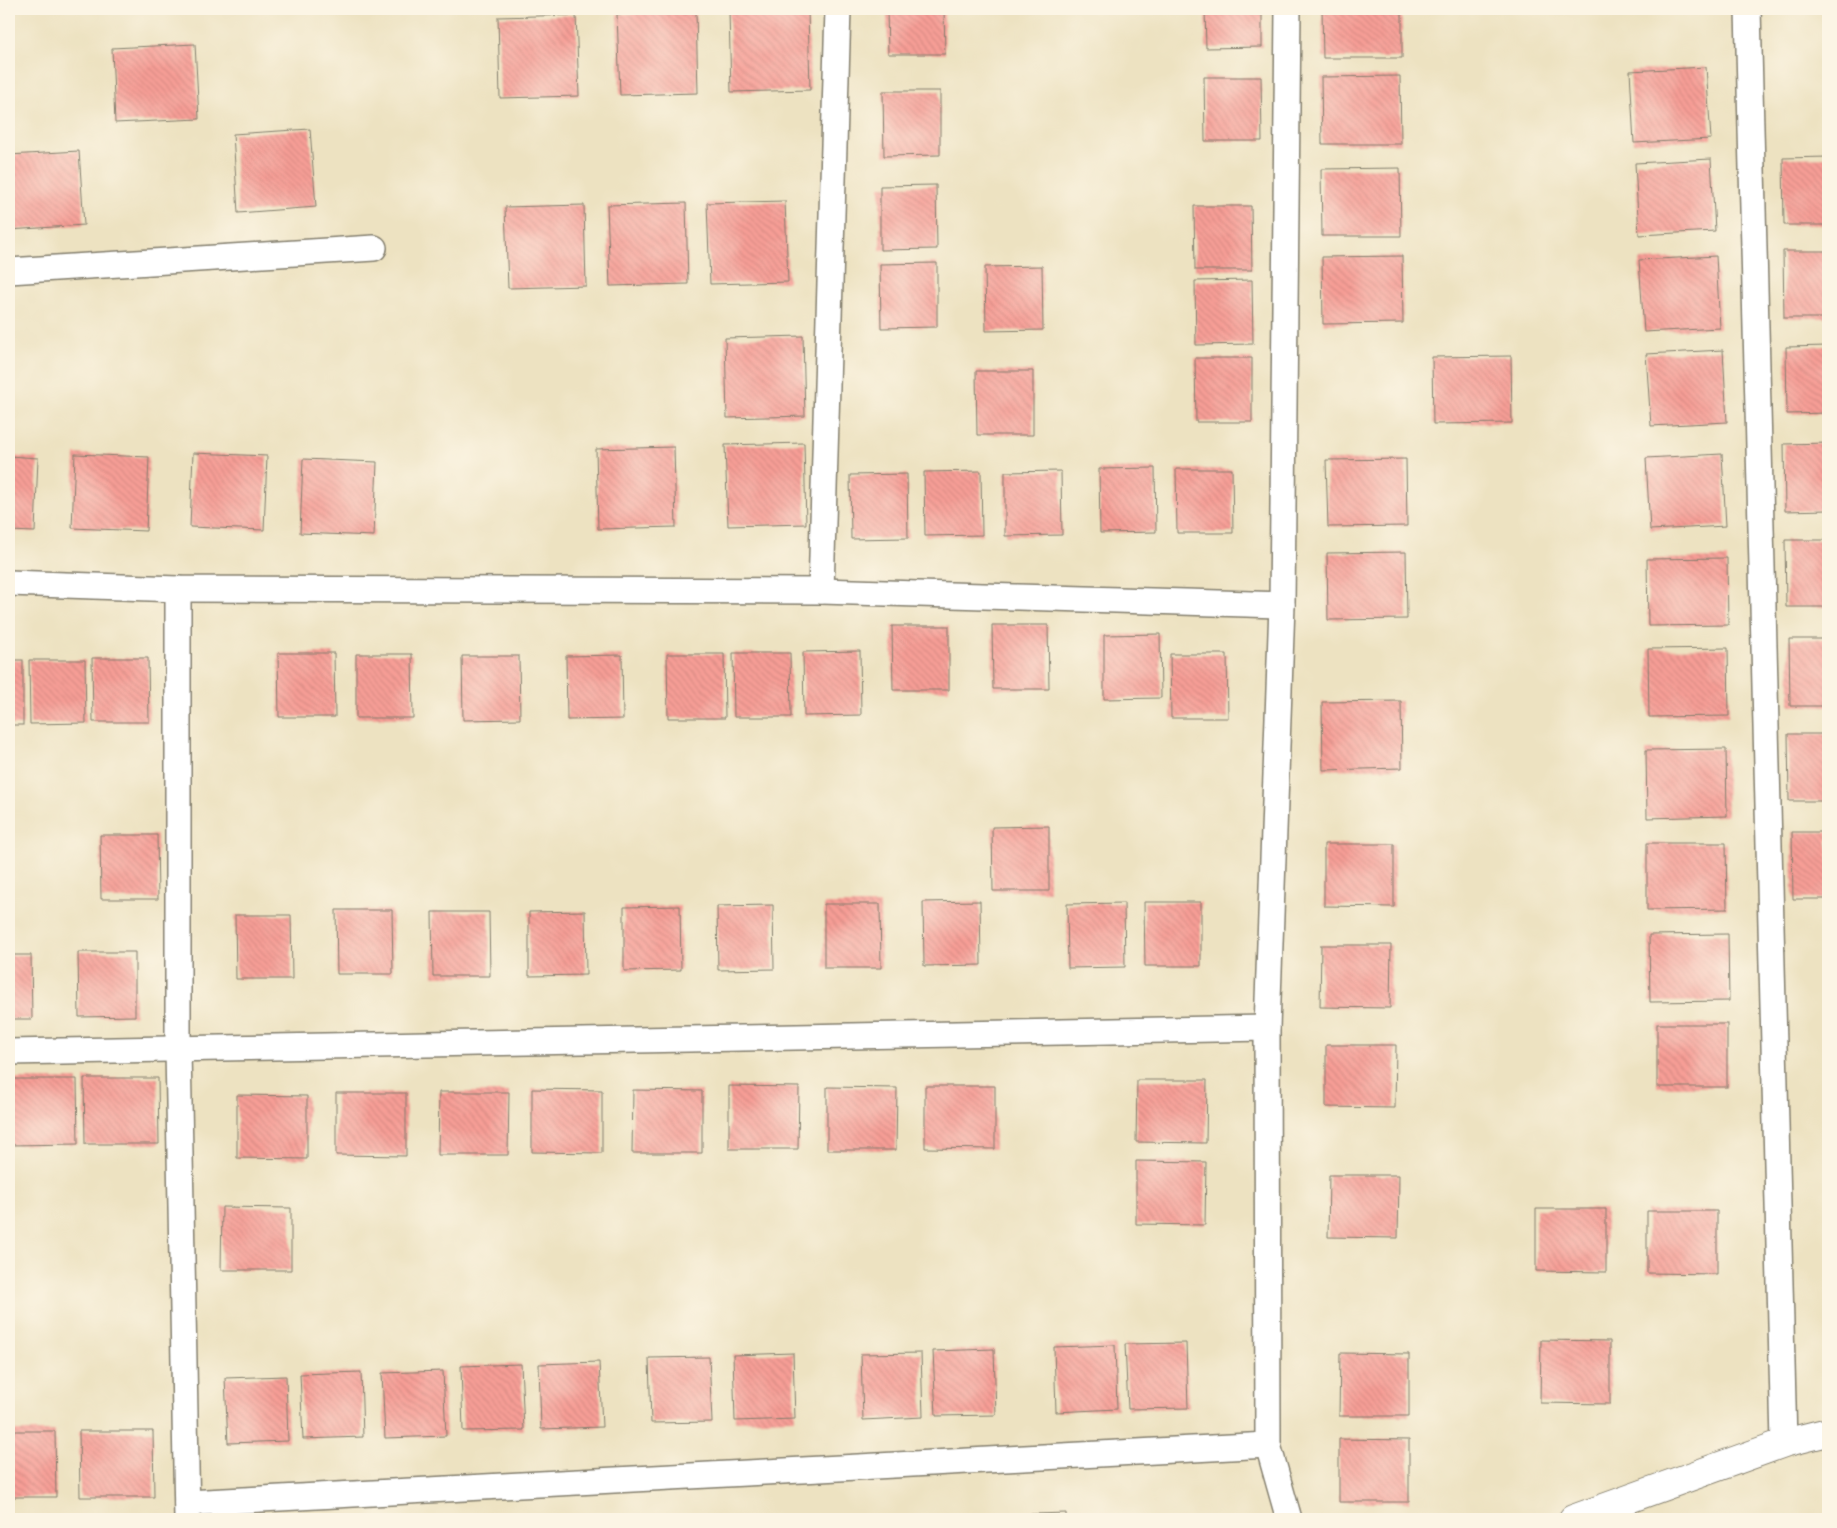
<svg xmlns="http://www.w3.org/2000/svg" width="1837" height="1528" font-family="Mali,sans-serif">
<defs>
<pattern id="building-back-hatch" width="6" height="6" patternUnits="userSpaceOnUse" patternTransform="scale(1.25)"><rect width="6" height="6" fill="#f79e96"/><path d="M-1 5l2 2M0 0l6 6M5-1l2 2" fill="none" stroke="#d38881"/></pattern>
</defs>
<rect width="100%" height="100%" fill="#fcf5e5"/>
<filter id="ink" filterUnits="userSpaceOnUse"><feTurbulence type="fractalNoise" baseFrequency=".02" numOctaves="2"/><feDisplacementMap in="SourceGraphic" scale="10" xChannelSelector="R" yChannelSelector="G"/><feConvolveMatrix kernelMatrix="1 2 1 2 8 2 1 2 1" color-interpolation-filters="sRGB"/></filter>
<filter id="wash" filterUnits="userSpaceOnUse"><feTurbulence type="fractalNoise" baseFrequency=".0096" numOctaves="4" result="noise"/><feDisplacementMap in="SourceGraphic" scale="20" xChannelSelector="R" yChannelSelector="G"/><feGaussianBlur stdDeviation="1.12" result="paint"/><feColorMatrix in="noise" values="0 0 0 0 0 0 0 0 0 0 0 0 0 0 0 0 0 1.4 0 .05"/><feComposite in="paint" operator="in"/></filter>
<g filter="url(#wash)">
<rect width="100%" height="100%" fill="#ede2c1"/>
<g id="blocks">
<g fill="url(#building-back-hatch)">
<polygon points="887,9 944,9 945,54 888,54"/>
<polygon points="1205,9 1262,9 1262,47 1206,48"/>
<polygon points="1322,9 1402,9 1402,58 1323,58"/>
<polygon points="808,10 810,90 731,92 729,12"/>
<polygon points="696,12 698,93 620,95 617,14"/>
<polygon points="576,15 579,96 500,98 498,17"/>
<polygon points="195,44 199,119 115,123 112,48"/>
<polygon points="1706,67 1711,139 1634,143 1630,71"/>
<polygon points="1400,76 1401,144 1322,144 1321,77"/>
<polygon points="1204,77 1261,77 1262,141 1205,141"/>
<polygon points="883,91 940,91 940,155 884,156"/>
<polygon points="310,129 316,207 238,213 233,134"/>
<polygon points="79,151 84,225 9,230 9,155"/>
<polygon points="1828,157 1828,225 1784,225 1783,158"/>
<polygon points="1711,159 1715,231 1639,235 1635,163"/>
<polygon points="1400,168 1401,236 1322,236 1321,169"/>
<polygon points="936,185 937,249 880,250 880,186"/>
<polygon points="785,201 788,282 710,284 707,203"/>
<polygon points="686,203 688,284 610,286 607,205"/>
<polygon points="584,205 586,286 508,288 505,207"/>
<polygon points="1194,206 1251,206 1252,270 1195,270"/>
<polygon points="1783,251 1828,251 1828,318 1784,318"/>
<polygon points="1402,256 1403,323 1323,324 1322,257"/>
<polygon points="1716,256 1720,328 1644,332 1639,260"/>
<polygon points="937,263 937,327 881,328 880,264"/>
<polygon points="1042,266 1043,330 986,331 985,267"/>
<polygon points="1252,280 1253,344 1196,345 1195,281"/>
<polygon points="803,336 805,416 727,418 725,338"/>
<polygon points="1828,346 1828,413 1787,414 1786,347"/>
<polygon points="1723,350 1727,422 1651,426 1646,354"/>
<polygon points="1511,356 1512,423 1433,424 1432,357"/>
<polygon points="1195,358 1252,358 1252,422 1196,422"/>
<polygon points="976,371 1033,371 1033,435 977,435"/>
<polygon points="804,443 806,524 728,526 725,445"/>
<polygon points="1828,443 1828,510 1785,511 1784,444"/>
<polygon points="674,447 676,527 598,529 596,449"/>
<polygon points="193,453 267,456 264,530 190,527"/>
<polygon points="75,454 149,457 146,531 72,528"/>
<polygon points="1722,454 1726,526 1650,530 1646,458"/>
<polygon points="9,456 38,458 35,532 9,531"/>
<polygon points="303,459 377,462 374,536 300,533"/>
<polygon points="1406,459 1407,526 1328,527 1326,460"/>
<polygon points="1155,468 1156,532 1100,533 1099,469"/>
<polygon points="1176,469 1232,469 1233,533 1177,533"/>
<polygon points="981,471 982,535 925,536 924,472"/>
<polygon points="1061,471 1062,535 1005,536 1005,472"/>
<polygon points="907,474 908,538 851,539 850,475"/>
<polygon points="1785,540 1828,540 1828,607 1786,607"/>
<polygon points="1406,552 1407,619 1328,620 1327,553"/>
<polygon points="1727,558 1728,625 1648,626 1647,559"/>
<polygon points="992,625 1048,625 1049,689 993,689"/>
<polygon points="892,626 949,626 949,690 893,690"/>
<polygon points="1160,634 1161,698 1104,699 1104,635"/>
<polygon points="1789,639 1828,639 1828,706 1790,706"/>
<polygon points="1728,648 1729,716 1649,717 1648,649"/>
<polygon points="860,651 861,715 804,716 803,652"/>
<polygon points="278,653 334,653 335,717 279,717"/>
<polygon points="733,653 790,653 791,717 734,717"/>
<polygon points="356,654 412,654 413,718 356,718"/>
<polygon points="667,654 724,654 725,718 668,718"/>
<polygon points="1170,654 1227,654 1228,718 1171,718"/>
<polygon points="622,655 623,719 567,720 566,656"/>
<polygon points="462,656 519,656 520,719 463,720"/>
<polygon points="92,658 148,658 149,722 93,722"/>
<rect x="9" y="660" width="14" height="65"/>
<polygon points="29,660 85,660 86,723 30,724"/>
<polygon points="1401,701 1402,768 1323,770 1322,702"/>
<polygon points="1788,734 1828,734 1828,801 1789,801"/>
<polygon points="1726,749 1727,816 1647,818 1646,750"/>
<polygon points="1049,826 1049,891 993,891 992,827"/>
<polygon points="1792,832 1828,832 1828,899 1793,899"/>
<polygon points="100,835 157,835 158,899 101,899"/>
<polygon points="1647,843 1726,843 1727,909 1647,910"/>
<polygon points="1324,844 1394,844 1394,907 1324,906"/>
<polygon points="980,901 981,965 924,966 923,902"/>
<polygon points="1144,902 1201,902 1201,966 1145,966"/>
<polygon points="1124,903 1125,967 1068,968 1067,904"/>
<polygon points="824,904 880,904 881,968 824,968"/>
<polygon points="773,905 774,969 718,970 717,906"/>
<polygon points="680,906 681,970 624,971 624,907"/>
<polygon points="336,910 392,910 393,974 337,974"/>
<polygon points="585,911 586,975 529,976 529,912"/>
<polygon points="432,912 489,912 490,976 433,976"/>
<polygon points="235,915 291,915 292,979 236,979"/>
<polygon points="1728,934 1729,1001 1650,1002 1649,935"/>
<polygon points="1321,945 1391,945 1390,1008 1320,1007"/>
<polygon points="78,952 135,952 135,1016 79,1017"/>
<polygon points="9,955 31,955 32,1019 9,1019"/>
<rect x="1657" y="1024" width="70" height="63"/>
<polygon points="1326,1045 1396,1045 1395,1108 1326,1107"/>
<polygon points="84,1078 158,1078 159,1144 85,1144"/>
<polygon points="9,1079 77,1079 78,1144 9,1145"/>
<polygon points="1137,1080 1207,1080 1206,1143 1136,1142"/>
<polygon points="729,1086 799,1087 798,1149 729,1149"/>
<polygon points="925,1086 995,1086 995,1149 925,1148"/>
<polygon points="827,1087 897,1088 896,1150 827,1150"/>
<polygon points="532,1089 602,1090 602,1153 532,1152"/>
<polygon points="633,1090 702,1091 702,1153 632,1153"/>
<polygon points="439,1092 509,1092 508,1155 438,1155"/>
<polygon points="336,1093 406,1093 406,1156 336,1155"/>
<polygon points="237,1095 307,1096 307,1159 237,1158"/>
<polygon points="1136,1161 1206,1162 1205,1225 1136,1224"/>
<polygon points="1329,1175 1399,1175 1398,1238 1328,1237"/>
<polygon points="222,1207 291,1208 291,1270 221,1270"/>
<polygon points="1536,1209 1606,1209 1606,1272 1536,1271"/>
<polygon points="1647,1211 1717,1211 1717,1274 1647,1273"/>
<polygon points="1541,1340 1610,1341 1610,1404 1540,1403"/>
<polygon points="1186,1343 1188,1408 1128,1409 1125,1344"/>
<polygon points="1115,1345 1117,1409 1056,1412 1054,1347"/>
<polygon points="994,1349 996,1415 936,1416 933,1351"/>
<polygon points="793,1353 795,1419 735,1421 733,1355"/>
<polygon points="921,1353 923,1417 863,1420 861,1354"/>
<polygon points="1340,1353 1409,1354 1409,1416 1339,1416"/>
<polygon points="709,1357 712,1422 651,1423 649,1358"/>
<polygon points="599,1362 602,1427 541,1429 539,1364"/>
<polygon points="521,1364 524,1430 463,1431 461,1366"/>
<polygon points="443,1371 446,1436 385,1438 382,1373"/>
<polygon points="361,1372 363,1437 303,1439 300,1374"/>
<polygon points="286,1376 288,1441 228,1443 225,1378"/>
<polygon points="9,1431 55,1431 56,1497 9,1497"/>
<polygon points="79,1431 153,1431 154,1497 80,1497"/>
<polygon points="1339,1439 1409,1440 1409,1502 1339,1502"/>
<polygon points="1066,1513 1066,1519 1006,1519 1005,1515"/>
</g>
</g>
</g>
<g filter="url(#ink)">
<use href="#blocks" fill-opacity="0" stroke="#847f6e" stroke-width="1"/>
<g fill="none" stroke-linecap="round" stroke-linejoin="round">
<g stroke="#847f6e" stroke-width="28">
<g id="street">
<polyline points="1288,9 1282,605 1267,1028 1268,1445 1289,1519"/>
<polyline points="1748,9 1784,1443"/>
<polyline points="9,271 374,248"/>
<polyline points="9,583 178,589 821,591 1282,605"/>
<polyline points="178,589 178,1050 187,1519"/>
<polyline points="821,591 838,9"/>
<polyline points="9,1052 1267,1028"/>
<polyline points="187,1503 1268,1445"/>
</g>
</g>
<g stroke="#847f6e" stroke-width="30">
<polyline id="secondary" points="1573,1519 1784,1443 1828,1432"/>
</g>
<use href="#street" stroke="#fff" stroke-width="25"/>
<use href="#secondary" stroke="#fff" stroke-width="28"/>
</g>
</g>
<rect width="1837" height="1528" fill="none" stroke="#fcf5e5" stroke-width="30"/>
</svg>
